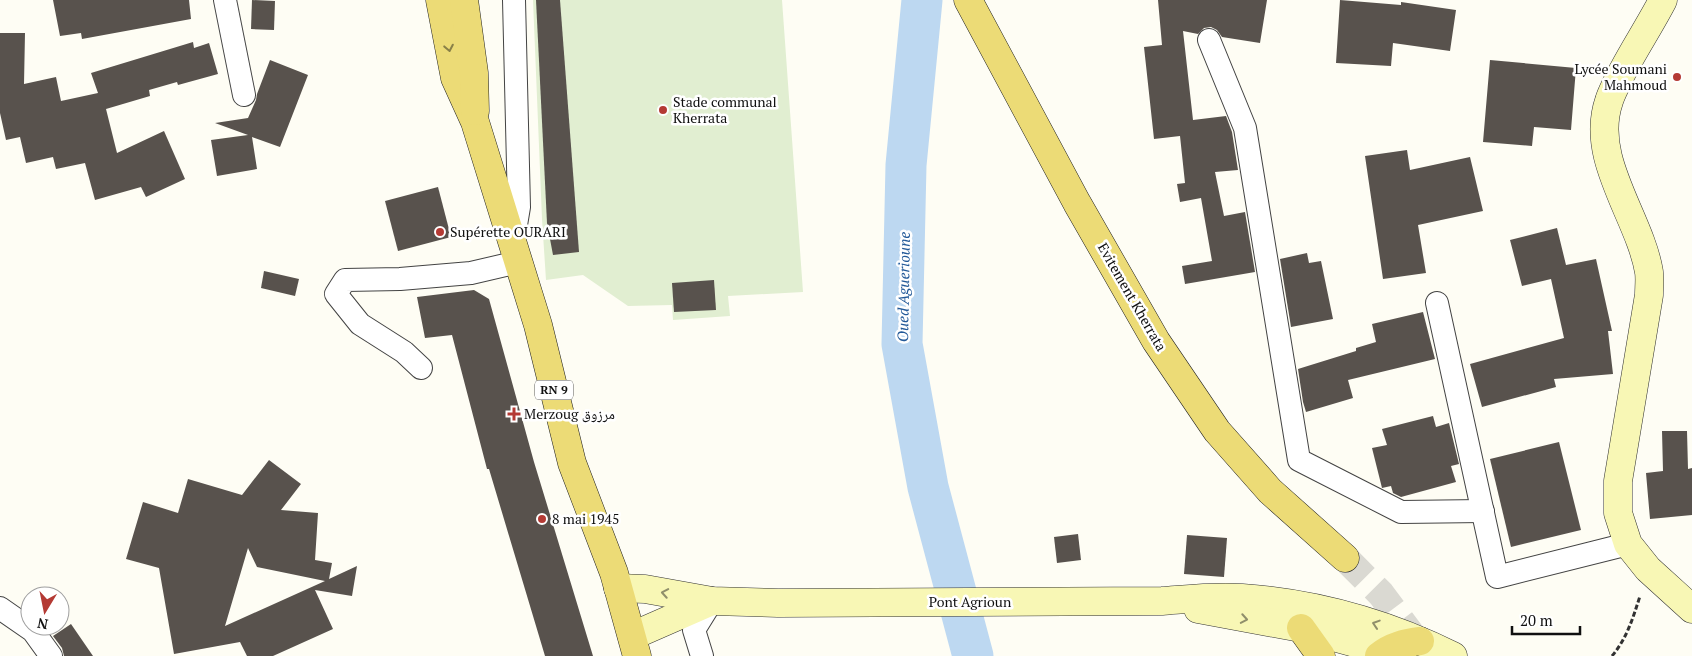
<svg xmlns="http://www.w3.org/2000/svg" width="1692" height="656" font-family="'PT Serif','Noto Naskh Arabic',serif">
<rect width="100%" height="100%" fill="#fefdf4"/>
<polygon fill="#e1eed1" points="533,0 782,0 803,292 728,296 730,316 673,320 672,305 628,306 583,275 546,280 542,219"/>
<g fill="none" stroke-linecap="round" stroke-linejoin="round">
<polyline stroke="#bdd8f1" stroke-width="41" points="922,0 906,165 902,344 928,487 973,656"/>
</g>
<g fill="#58524d" fill-rule="evenodd">
<polygon points="53,0 189,0 191,19 82,39 81,33 60,36"/>
<polygon points="252,0 275,1 274,30 251,29"/>
<polygon points="536,0 560,0 579,252 553,255 547,223"/>
<polygon points="1158,0 1267,0 1260,43 1222,37 1217,30 1211,27 1204,28 1198,34 1183,31 1193,120 1226,116 1232,132 1238,170 1215,172 1224,216 1245,212 1255,272 1185,284 1182,266 1212,261 1201,198 1180,202 1177,184 1185,183 1180,136 1154,139 1144,47 1162,45"/>
<polygon points="1340,0 1401,5 1401,2 1456,10 1450,51 1393,43 1391,66 1336,63"/>
<polygon points="0,33 25,33 24,84 56,77 61,101 98,93 91,73 193,42 194,48 209,43 218,74 178,85 177,82 149,90 150,96 106,109 117,153 164,131 185,179 146,197 141,187 95,200 85,163 56,169 53,157 26,163 20,137 6,140 0,113"/>
<polygon points="270,60 308,75 280,147 252,137 257,169 217,176 211,140 248,135 215,123 248,118 256,100 257,94"/>
<polygon points="1490,60 1576,68 1571,130 1534,127 1532,146 1483,142"/>
<polygon points="1407,150 1410,170 1470,157 1483,211 1418,225 1426,273 1383,279 1365,156"/>
<polygon points="438,187 451,237 398,251 385,201"/>
<polygon points="1557,228 1566,265 1596,259 1612,331 1608,331 1613,374 1554,379 1556,387 1482,407 1470,364 1564,338 1551,279 1522,286 1510,240"/>
<polygon points="1307,253 1309,263 1321,261 1333,319 1291,327 1280,259"/>
<polygon points="264,271 299,279 295,296 261,288"/>
<polygon points="714,280 716,310 674,312 672,283"/>
<polygon points="474,290 489,299 534,462 593,656 545,656 489,469 487,469 452,335 425,338 417,297"/>
<polygon points="1423,312 1435,359 1348,380 1353,398 1306,412 1303,402 1298,369 1356,351 1356,348 1376,342 1372,324"/>
<polygon points="1433,416 1436,427 1449,423 1459,464 1451,466 1456,482 1401,497 1393,493 1391,486 1382,488 1372,448 1387,445 1382,429"/>
<polygon points="1662,431 1687,431 1688,469 1692,468 1692,515 1650,519 1646,473 1663,471"/>
<polygon points="1559,442 1581,530 1511,547 1490,459"/>
<path d="M269,460L301,484L281,510L318,513L315,560L332,563L329,579L357,566L352,596L315,590L333,629L273,656H247L240,642L174,654L159,568L126,559L143,502L178,513L188,479L242,495ZM248,548L257,567L325,581L225,626Z"/>
<polygon points="1078,534 1081,560 1057,563 1054,537"/>
<polygon points="1187,535 1227,538 1224,577 1184,574"/>
<polygon points="71,624 93,656 64,656 62,648 53,636"/>
</g>
<g fill="none" stroke-linecap="round" stroke-linejoin="round">
<polyline stroke="#dad9d2" stroke-width="28" stroke-dasharray="28 14" stroke-linecap="butt" points="1345,558 1381,594 1422,649"/>
<g stroke="#434343" stroke-width="24">
<g id="minor">
<polyline points="225,0 244,95"/>
<polyline points="1209,40 1245,128 1299,460 1401,512 1483,511"/>
<polyline points="513,243 519,207 514,0"/>
<polyline points="1437,303 1497,577 1628,544"/>
<polyline points="421,368 404,352 360,324 336,294 345,280 400,279 471,273 518,262"/>
<polyline points="0,608 33,631 51,656"/>
<polyline points="702,656 694,630 712,601"/>
</g>
</g>
<g stroke="#323232" stroke-width="29">
<g id="secondary">
<path d="M1663,0C1649,27 1632,52 1618,80C1615,87 1611,94 1609,101C1589,159 1640,217 1649,272C1650,279 1649,288 1649,295L1618,481V513L1628,544L1648,569L1692,609"/>
<path d="M618,588L645,589L712,601L778,603L1162,601C1189,599 1215,596 1242,598C1315,603 1388,624 1453,656"/>
<polyline points="1198,609 1301,628 1402,656"/>
<polyline points="632,636 712,601"/>
</g>
</g>
<g stroke="#212121" stroke-width="29">
<g id="primary">
<polyline points="440,0 455,78 475,122 538,325 572,463 614,573 637,656"/>
<polyline points="464,0 474,73 475,111"/>
<polyline points="968,0 1077,203 1156,341 1217,431 1270,491 1345,558"/>
<polyline points="1301,628 1321,656"/>
<path d="M1379,656C1391,646 1405,643 1420,641"/>
</g>
</g>
<path stroke="#323232" stroke-width="3" stroke-dasharray="5 2.5" stroke-linecap="butt" d="M1612,656C1627,638 1633,618 1640,596"/>
<use href="#minor" stroke="#fff" stroke-width="22"/>
<use href="#secondary" stroke="#f8f7b5" stroke-width="28"/>
<use href="#primary" stroke="#ecdb76" stroke-width="28"/>
</g>
<defs><path id="oneway-chevron" d="M-2-3.5L2.5 0L-2 3.5" fill="none" stroke-width="1.6" stroke-linecap="round" stroke-linejoin="round" transform="scale(1.25)"/></defs>
<use stroke="#898048" href="#oneway-chevron" transform="translate(449 48) rotate(79)"/>
<g stroke="#908f6b">
<use href="#oneway-chevron" transform="translate(665 593) rotate(-170)"/>
<use href="#oneway-chevron" transform="translate(1244 619) rotate(10)"/>
<use href="#oneway-chevron" transform="translate(1376 624) rotate(-162)"/>
</g>
<g fill="#b43a34" stroke="#fff" stroke-width="2">
<circle cx="1677" cy="77" r="5"/>
<circle cx="663" cy="110" r="5"/>
<circle cx="440" cy="232" r="5"/>
<path d="M511.5 406.5h5v5h5v5h-5v5h-5v-5h-5v-5h5z"/>
<circle cx="542" cy="519" r="5"/>
</g>
<g text-anchor="middle" stroke-width="5" stroke-linejoin="round" paint-order="stroke">
<rect fill="#fff" stroke="#585858" stroke-width="1" x="535" y="380.5" width="38" height="19" rx="4"/>
<g font-size="12" font-weight="bold" fill="#101010">
<text x="554" y="394">RN 9</text>
</g>
<g font-size="14" fill="#101010" stroke="#fff" text-anchor="start">
<text x="1667" y="74" text-anchor="end">Lycée Soumani<tspan x="1667" dy="16">Mahmoud</tspan></text>
<text x="673" y="107">Stade communal<tspan x="673" dy="16">Kherrata</tspan></text>
<text x="450" y="237">Supérette OURARI</text>
<text x="524" y="419">Merzoug مرزوق</text>
<text x="552" y="524">8 mai 1945</text>
</g>
<g font-size="14" fill="#101010" stroke="#fff">
<text transform="translate(1132 297) rotate(60)" y="5">Evitement Kherrata</text>
<text x="970" y="607">Pont Agrioun</text>
</g>
<g font-size="15" font-style="italic" fill="#235998" stroke="#fff">
<text transform="translate(904 287) rotate(-89)" y="5">Oued Aguerioune</text>
</g>
</g>
<g transform="translate(45 611) rotate(190)"><circle r="24" fill="#ffffff" stroke="#9f9f9f"/>
<path d="M0-4L9 19L0 12L-9 19Z" fill="#b43a34"/>
<text y="-8" font-size="14" font-weight="bold" text-anchor="middle" fill="#101010">N</text>
</g>
<path d="M1512 626v8h68v-8" fill="none" stroke="#101010" stroke-width="2.5"/>
<text x="1520" y="626" font-size="15" fill="#101010" stroke="#ffffff" stroke-width="4" paint-order="stroke">20 m</text>
</svg>
